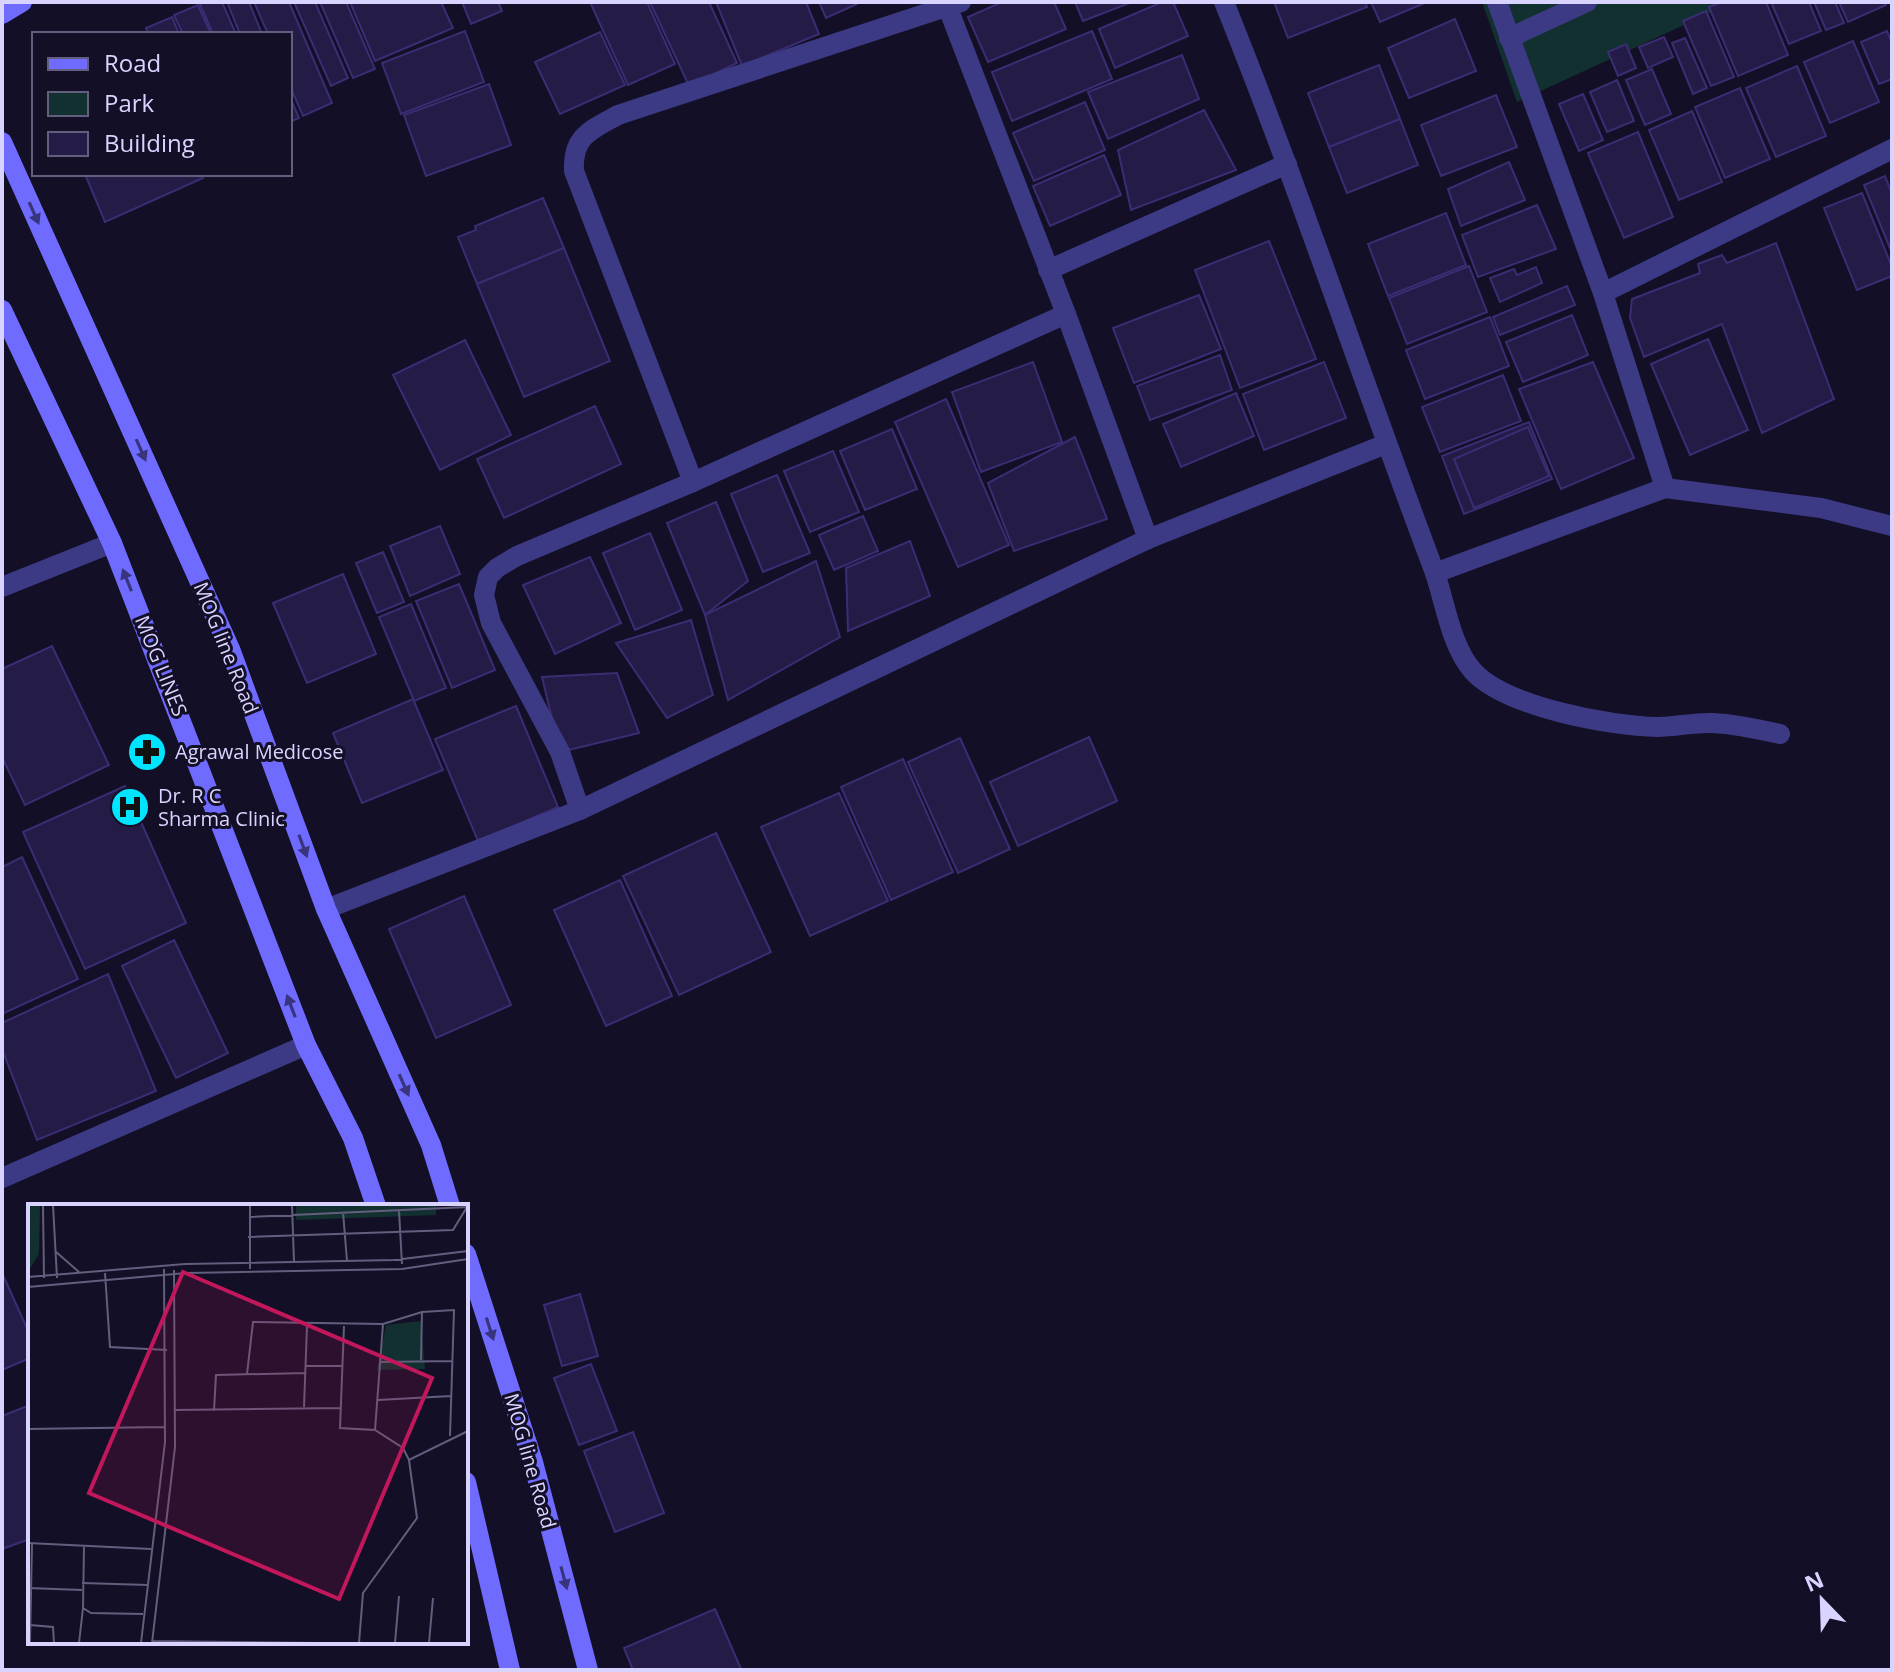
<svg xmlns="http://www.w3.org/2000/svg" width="1894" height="1672" font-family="'Open Sans',sans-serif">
<rect width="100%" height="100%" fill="#130f26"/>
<polygon fill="#12302f" points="1482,2 1734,2 1517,102"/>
<g fill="#241b47" stroke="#3b2d73" stroke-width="2">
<polygon points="199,2 222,2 236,34 213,34"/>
<polygon points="227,2 249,2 262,34 240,34"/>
<polygon points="254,2 289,2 332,103 303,116 290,86 290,34 268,34"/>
<polygon points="294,2 315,2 348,78 331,86"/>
<polygon points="320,2 346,2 375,69 353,78"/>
<polygon points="350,2 441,2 453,28 375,61"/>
<polygon points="462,2 498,2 502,11 471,24"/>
<polygon points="590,2 647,2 675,64 628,85"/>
<polygon points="650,2 709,2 737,63 689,86"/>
<polygon points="716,2 806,2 819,34 742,66"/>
<polygon points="819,2 856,2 857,4 826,18"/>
<polygon points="1002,2 1054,2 1066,29 988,62 968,17"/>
<polygon points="1075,2 1132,2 1083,21"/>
<polygon points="1162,2 1173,2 1188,36 1115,68 1099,29"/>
<polygon points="1274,2 1365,2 1367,7 1288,38"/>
<polygon points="1371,2 1427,2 1380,22"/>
<polygon points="1722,2 1766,2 1788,55 1738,76 1709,7"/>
<polygon points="1771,2 1809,2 1821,31 1789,44"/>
<polygon points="1814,2 1835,2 1844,23 1826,30"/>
<polygon points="1839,2 1885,2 1886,5 1848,22"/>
<polygon points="198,5 211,34 183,34 174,15"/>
<polygon points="1706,11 1734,77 1711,86 1683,21"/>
<polygon points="172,17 179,34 148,34 146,28"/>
<polygon points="1455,19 1476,71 1409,98 1388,48"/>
<polygon points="465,31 484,82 401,114 382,63"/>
<polygon points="1092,31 1112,79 1012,121 992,72"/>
<polygon points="1887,31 1892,43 1892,79 1879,84 1861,42"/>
<polygon points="600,32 625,85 560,114 535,62"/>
<polygon points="1664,37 1673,57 1648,68 1639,47"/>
<polygon points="1685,38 1707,88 1693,94 1672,43"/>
<polygon points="1853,41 1879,102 1830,123 1804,62"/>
<polygon points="1626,44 1636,68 1618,76 1608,52"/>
<polygon points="1182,55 1199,99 1108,139 1088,92"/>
<polygon points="1379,65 1400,119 1329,147 1308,93"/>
<polygon points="1797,66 1826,136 1776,157 1746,88"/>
<polygon points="1652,69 1671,114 1645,125 1626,80"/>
<polygon points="1617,80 1634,121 1607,132 1590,92"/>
<polygon points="489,84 511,145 426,176 404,115"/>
<polygon points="1740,88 1770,159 1725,178 1695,107"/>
<polygon points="1583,94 1603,140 1579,151 1559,104"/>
<polygon points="1496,95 1517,147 1441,176 1421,125"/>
<polygon points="290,97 299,118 290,122"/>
<polygon points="1085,102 1105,150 1034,181 1013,133"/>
<polygon points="1204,110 1236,170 1131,210 1118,150"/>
<polygon points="1692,111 1722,182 1679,200 1649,130"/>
<polygon points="1400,119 1418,165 1347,193 1329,147"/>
<polygon points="1638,132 1673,217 1624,238 1588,153"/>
<polygon points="1104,155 1121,195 1050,226 1033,186"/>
<polygon points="1509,162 1525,200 1461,226 1448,189"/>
<polygon points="85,174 201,174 203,178 105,222"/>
<polygon points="1885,176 1892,194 1892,253 1864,185"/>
<polygon points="1862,193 1892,267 1892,276 1857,290 1824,208"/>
<polygon points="543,198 564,248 477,284 458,237 476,230 475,226"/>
<polygon points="1537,205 1556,249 1478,277 1462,235"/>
<polygon points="1446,213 1466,265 1388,296 1368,244"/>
<polygon points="1269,241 1316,359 1240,388 1195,270"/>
<polygon points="1776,243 1834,399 1762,433 1722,324 1644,357 1630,318 1632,299 1700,273 1698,264 1722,255 1727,263"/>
<polygon points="564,248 610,361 524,397 477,284"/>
<polygon points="1469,266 1487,312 1407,344 1389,298"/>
<polygon points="1536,267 1542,283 1500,302 1490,278 1514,269 1517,275"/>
<polygon points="1567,286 1575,305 1500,335 1493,317"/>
<polygon points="1199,295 1221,349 1134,383 1113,328"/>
<polygon points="1572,315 1588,355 1523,382 1506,342"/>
<polygon points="1490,317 1509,366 1425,399 1406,350"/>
<polygon points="1708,339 1748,430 1690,455 1651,364"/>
<polygon points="465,340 511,435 440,470 393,375"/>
<polygon points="1220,355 1232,390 1150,420 1137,386"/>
<polygon points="1033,362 1062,442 981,472 952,392"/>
<polygon points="1324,362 1346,418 1264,450 1243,394"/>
<polygon points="1593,362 1634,458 1561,489 1519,389"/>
<polygon points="1503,375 1521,421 1440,452 1422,407"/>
<polygon points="1236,393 1254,436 1181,467 1163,424"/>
<polygon points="946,399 1009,545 958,567 895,422"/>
<polygon points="595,406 621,464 504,518 477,459"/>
<polygon points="1529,422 1552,479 1464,514 1442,456"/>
<polygon points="1528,427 1549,476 1474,508 1454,459"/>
<polygon points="892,429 917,489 865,510 840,451"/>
<polygon points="1075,437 1107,519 1014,551 988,483"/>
<polygon points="833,451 859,512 810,532 784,471"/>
<polygon points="777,475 810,553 763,572 731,494"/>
<polygon points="716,502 748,581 705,615 667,523"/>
<polygon points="863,516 878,551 834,570 819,535"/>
<polygon points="440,526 460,574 410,596 390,546"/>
<polygon points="650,533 682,610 635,630 603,553"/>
<polygon points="910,541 930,596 848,631 846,568"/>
<polygon points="383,552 404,602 377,613 356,563"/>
<polygon points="590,557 621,623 555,654 523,585"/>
<polygon points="816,561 840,637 728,700 705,615"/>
<polygon points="343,574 376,654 307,683 273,603"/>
<polygon points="459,584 495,670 452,688 416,601"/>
<polygon points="411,604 446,688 414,701 379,617"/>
<polygon points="691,620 713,695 667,718 616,643"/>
<polygon points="52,646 109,765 25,805 2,757 2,669"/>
<polygon points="617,673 639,733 560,752 542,677"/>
<polygon points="413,699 443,770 362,803 333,733"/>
<polygon points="516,706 558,807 478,841 435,739"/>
<polygon points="1089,737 1117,801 1018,846 990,782"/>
<polygon points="960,738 1010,849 958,873 908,762"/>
<polygon points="903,759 953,872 891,900 841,787"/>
<polygon points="125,786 186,923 85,969 23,832"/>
<polygon points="839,793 888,901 810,936 761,827"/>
<polygon points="716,833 771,952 679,995 623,876"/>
<polygon points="22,857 78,979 2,1014 2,867"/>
<polygon points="620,880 672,996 606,1026 554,910"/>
<polygon points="464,896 511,1005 436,1038 389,929"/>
<polygon points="174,940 228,1053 176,1078 122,966"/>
<polygon points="108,974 156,1091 37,1140 2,1049 2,1023"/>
<polygon points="3,1275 30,1335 30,1358 2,1370"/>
<polygon points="580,1294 598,1356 562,1366 544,1305"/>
<polygon points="591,1364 617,1431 579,1445 554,1378"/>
<polygon points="30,1405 30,1539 2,1549 2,1416"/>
<polygon points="633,1432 664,1513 615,1532 584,1451"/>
<polygon points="715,1609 741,1669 633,1670 624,1648"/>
</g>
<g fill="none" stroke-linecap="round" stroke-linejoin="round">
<path stroke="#3d3a85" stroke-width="20" d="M1435,573C1445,603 1451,645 1472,670C1504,707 1610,726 1658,727C1676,727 1695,722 1713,723C1735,724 1758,729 1780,734"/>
<g stroke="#3d3a85" stroke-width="20">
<path d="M1224,2C1300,190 1363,383 1435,573L1665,488L1821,508L1892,526"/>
<polyline points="1497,2 1603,293 1665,488"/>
<polyline points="948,8 1066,314 1148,539"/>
<polyline points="1509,38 1587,2"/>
<polyline points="1048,270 1287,164"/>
<polyline points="1603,293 1892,149"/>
<path d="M693,482L574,171C572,136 591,130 618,115L961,2"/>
<polyline points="2,587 112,543"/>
<polyline points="580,810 560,752 491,623 484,595 488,577 497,568 517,556 693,482 1066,314"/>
<polyline points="326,909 580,810 1148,539 1386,444"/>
<polyline points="2,1178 306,1045"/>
</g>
<g stroke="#6f6bff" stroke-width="20">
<polyline points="2,14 22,2"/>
<polyline points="2,142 230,649 326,909 431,1145 450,1206"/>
<polyline points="2,310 112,543 306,1045 353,1138 376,1206"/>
<polyline points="466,1254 533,1462 588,1670"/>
<polyline points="466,1482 510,1670"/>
</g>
</g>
<defs><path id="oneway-solid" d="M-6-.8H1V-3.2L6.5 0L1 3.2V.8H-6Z" transform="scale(2)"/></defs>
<g fill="#38347d">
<use href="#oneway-solid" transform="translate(34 213) rotate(66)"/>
<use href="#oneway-solid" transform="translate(141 450) rotate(66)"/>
<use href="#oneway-solid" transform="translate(127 580) rotate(-112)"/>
<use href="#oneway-solid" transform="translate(303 846) rotate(70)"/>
<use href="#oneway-solid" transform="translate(291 1006) rotate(-111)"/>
<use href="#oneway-solid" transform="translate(404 1085) rotate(66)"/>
<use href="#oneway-solid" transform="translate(490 1329) rotate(72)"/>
<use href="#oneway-solid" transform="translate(564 1578) rotate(75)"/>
</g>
<defs>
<g id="pharmacy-disc" transform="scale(2)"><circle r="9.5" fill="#00e5ff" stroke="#130f26"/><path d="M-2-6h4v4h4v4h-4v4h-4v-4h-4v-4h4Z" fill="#111"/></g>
<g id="hospital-disc" transform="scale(2)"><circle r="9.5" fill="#00e5ff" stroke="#130f26"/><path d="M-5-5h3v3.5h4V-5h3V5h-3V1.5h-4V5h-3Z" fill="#111"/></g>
</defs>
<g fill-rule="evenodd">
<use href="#pharmacy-disc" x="147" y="752"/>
<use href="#hospital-disc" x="130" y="807"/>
</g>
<g text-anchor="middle" stroke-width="6" stroke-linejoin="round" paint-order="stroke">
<g font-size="20" fill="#d9d4ff" stroke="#130f26">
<text transform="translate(226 648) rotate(68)" y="7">MOG line Road</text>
<text transform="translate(161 666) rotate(68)" y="7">MOG LINES</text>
<text transform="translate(530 1461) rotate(74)" y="7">MOG line Road</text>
</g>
<g font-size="20" fill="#d9d4ff" stroke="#130f26" text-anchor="start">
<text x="175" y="759">Agrawal Medicose</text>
<text x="158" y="803">Dr. R C<tspan x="158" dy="23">Sharma Clinic</tspan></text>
</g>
</g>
<g transform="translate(28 1204)">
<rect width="440" height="440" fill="#130f26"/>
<path d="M0,1H12L11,50L0,68ZM268,1H408V11L268,16ZM393,117L397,165L349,166L358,121Z" fill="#12302f"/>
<path fill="none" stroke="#625e7d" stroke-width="2" d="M15,1L16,74M25,1L29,74M264,1L266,58M371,7L374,60M315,8L319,57M221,13L440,3M220,33L425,26L439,3M27,47L51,68M222,65V1M77,69L82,143L139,146M0,73L157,60L366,56L440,47M0,83L158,69L374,65L440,55M316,122L312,224L347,226L375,244L381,256L440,227M393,156L394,108M352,158L424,157M278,162H315M219,170L225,118L355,120L394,108L426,106L422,232M350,196L423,192M276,203L279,122M147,206L313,204M186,207L188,171L278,169M0,225L136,223M347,226L355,120M0,339L123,345M56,342L55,404L63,409L115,410M54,379L120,381M0,384L54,386M2,421L25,423L26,439M124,437L293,439M2,439L4,339M51,439L55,404M113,439L137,238L136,65M124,439L147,243L146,66M331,439L335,389L389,314L381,256M367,439L371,392M401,439L405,394"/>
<path fill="#c2185b" fill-opacity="0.15" stroke="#c2185b" stroke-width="4" d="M155,68L404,174L311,395L61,289Z"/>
<rect width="440" height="440" fill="none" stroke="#d9d4ff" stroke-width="4"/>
</g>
<rect width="1894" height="1672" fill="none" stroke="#d9d4ff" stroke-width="8"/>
<rect x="32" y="32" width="260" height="144" fill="#130f26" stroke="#625e7d" stroke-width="2"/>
<rect x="48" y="58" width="40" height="12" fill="#6f6bff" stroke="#625e7d" stroke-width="2"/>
<text x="104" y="72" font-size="24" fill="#d9d4ff">Road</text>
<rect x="48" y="92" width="40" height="24" fill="#12302f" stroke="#625e7d" stroke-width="2"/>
<text x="104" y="112" font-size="24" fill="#d9d4ff">Park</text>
<rect x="48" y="132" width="40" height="24" fill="#241b47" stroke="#625e7d" stroke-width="2"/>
<text x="104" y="152" font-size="24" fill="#d9d4ff">Building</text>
<g transform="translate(1822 1600) rotate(337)" stroke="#130f26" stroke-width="6" paint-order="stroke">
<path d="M0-6L14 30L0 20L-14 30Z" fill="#d9d4ff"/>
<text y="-12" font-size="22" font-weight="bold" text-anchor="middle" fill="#d9d4ff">N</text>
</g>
</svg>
